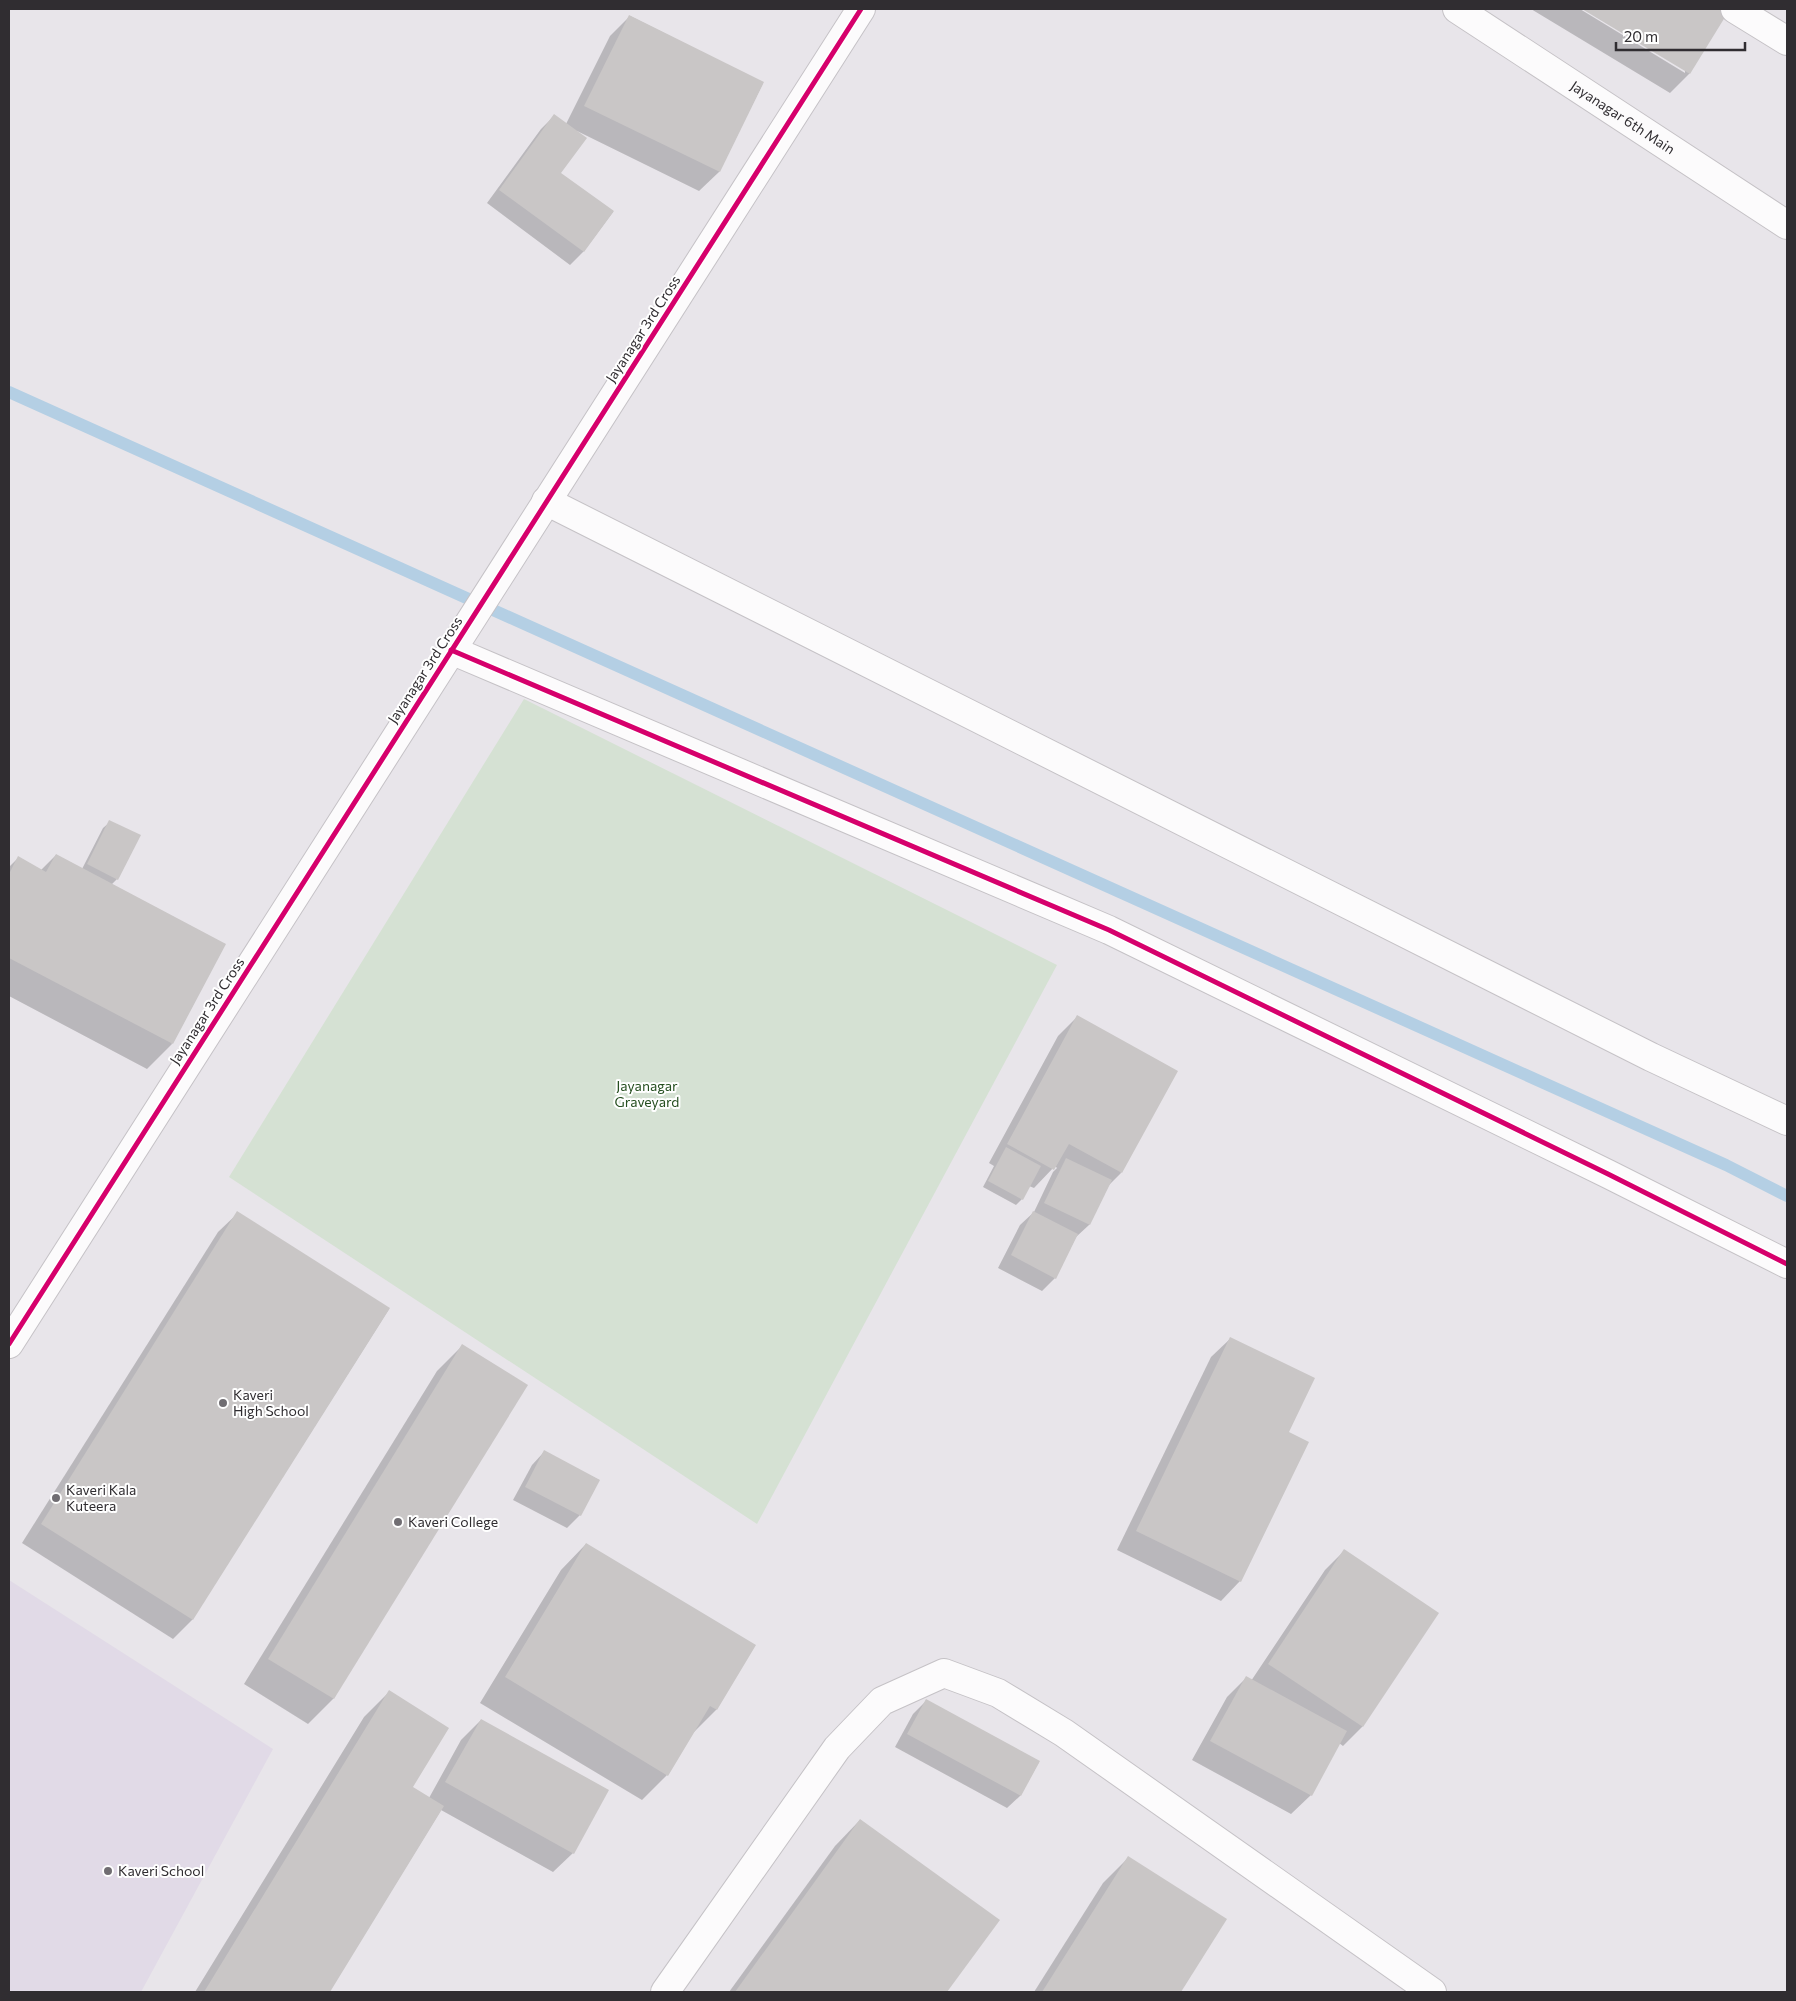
<svg xmlns="http://www.w3.org/2000/svg" width="1796" height="2001" font-family="Commissioner,sans-serif">
<rect width="100%" height="100%" fill="#e8e5ea"/>
<polygon fill="#e1dae7" points="9,1580 273,1749 141,1992 9,1992"/>
<polygon fill="#d5e1d3" points="524,699 1057,965 757,1524 229,1177"/>
<g fill="#0003">
<polygon points="1531,9 1580,9 1685,73 1685,70 1584,9 1728,9 1689,74 1670,93"/>
<polygon points="630,16 763,83 719,172 699,191 577,131 559,173 613,212 583,252 570,265 487,203 541,129 554,116 566,124 610,36"/>
<polygon points="110,822 117,879 111,885 172,1044 147,1069 9,996 9,867 18,858 41,870 56,855 82,869 103,828"/>
<polygon points="1077,1017 1121,1173 1107,1187 1089,1225 1076,1237 1055,1278 1042,1291 998,1268 1020,1225 1034,1212 1053,1172 1057,1168 1055,1166 1034,1188 1029,1186 1022,1199 1016,1205 983,1187 994,1166 989,1163 1058,1036"/>
<polygon points="238,1213 389,1309 192,1620 173,1639 22,1543 218,1232"/>
<polygon points="1231,1338 1287,1433 1240,1581 1221,1601 1117,1550 1211,1357"/>
<polygon points="462,1346 526,1385 333,1699 308,1724 244,1684 437,1371"/>
<polygon points="544,1452 599,1480 580,1515 567,1528 513,1500 532,1465"/>
<polygon points="586,1544 754,1646 716,1710 691,1735 667,1775 642,1800 480,1703 561,1570"/>
<polygon points="1344,1551 1437,1613 1362,1727 1343,1746 1339,1743 1311,1795 1291,1814 1192,1760 1227,1697 1246,1678 1251,1681 1325,1570"/>
<polygon points="389,1692 411,1787 429,1798 461,1740 481,1720 573,1853 553,1872 441,1810 329,1992 195,1992 364,1717"/>
<polygon points="926,1701 1039,1762 1020,1796 1007,1808 895,1747 913,1714"/>
<polygon points="860,1820 998,1920 946,1992 729,1992 835,1846"/>
<polygon points="1128,1858 1225,1920 1179,1992 1034,1992 1103,1883"/>
</g>
<g fill="none" stroke-linecap="round" stroke-linejoin="round">
<polyline stroke="#b4cfe4" stroke-width="12" points="9,392 1726,1165 1787,1196"/>
</g>
<g fill="#c9c6c6">
<polygon points="1582,9 1730,9 1690,74"/>
<polygon points="629,15 764,82 720,172 584,106"/>
<polygon points="554,114 587,138 561,173 614,211 584,252 499,190"/>
<polygon points="109,820 141,835 118,880 87,864"/>
<polygon points="56,854 226,944 173,1044 9,958 9,874 18,856 46,872"/>
<polygon points="1077,1015 1178,1071 1122,1173 1069,1144 1054,1170 1007,1144"/>
<polygon points="1006,1147 1041,1166 1023,1200 988,1181"/>
<polygon points="1066,1158 1112,1180 1090,1225 1044,1203"/>
<polygon points="237,1211 390,1308 193,1620 41,1524"/>
<polygon points="1033,1211 1078,1234 1056,1279 1011,1255"/>
<polygon points="1230,1337 1315,1378 1289,1432 1309,1442 1241,1582 1136,1531"/>
<polygon points="462,1344 528,1385 334,1699 268,1659"/>
<polygon points="544,1450 600,1480 581,1516 525,1487"/>
<polygon points="586,1543 756,1645 717,1710 710,1706 668,1776 505,1677"/>
<polygon points="1344,1549 1439,1613 1363,1727 1268,1664"/>
<polygon points="1246,1676 1347,1731 1312,1796 1210,1741"/>
<polygon points="389,1690 449,1728 413,1787 444,1806 330,1992 204,1992"/>
<polygon points="926,1699 1040,1761 1021,1796 907,1734"/>
<polygon points="481,1719 609,1790 574,1854 445,1782"/>
<polygon points="860,1819 1000,1920 947,1992 735,1992"/>
<polygon points="1128,1856 1227,1919 1181,1992 1042,1992"/>
</g>
<g fill="none" stroke-linecap="round" stroke-linejoin="round">
<g stroke="#c5c2c6" stroke-width="30">
<g id="minor">
<path id="s1" d="M1457,9L1787,225"/>
<polyline points="1735,9 1787,41"/>
<polyline points="546,501 1651,1057 1787,1121"/>
<polyline points="451,650 1109,930 1608,1174 1787,1264"/>
<polyline points="9,1344 861,9"/>
<polyline points="665,1992 837,1748 882,1701 944,1673 998,1693 1064,1733 1432,1992"/>
</g>
</g>
<use href="#minor" stroke="#fcfbfc" stroke-width="28"/>
<g stroke="#fff" stroke-width="8">
<g id="cycleway">
<polyline points="451,650 1109,930 1608,1174 1787,1264"/>
<polyline points="9,1344 861,9"/>
</g>
</g>
<use href="#cycleway" stroke="#d6006c" stroke-width="5"/>
</g>
<g fill="#706d72" stroke="#fff" stroke-width="2">
<circle cx="223" cy="1403" r="5"/>
<circle cx="56" cy="1498" r="5"/>
<circle cx="398" cy="1522" r="5"/>
<circle cx="108" cy="1871" r="5"/>
</g>
<g text-anchor="middle" stroke-width="4" stroke-linejoin="round" paint-order="stroke">
<g font-size="14" fill="#302d31" stroke="#fff">
<text dy="5" stroke="none"><textPath href="#s1" startOffset="198">Jayanagar 6th Main</textPath></text>
<text transform="translate(643 329) rotate(-57)" y="5">Jayanagar 3rd Cross</text>
<text transform="translate(425 670) rotate(-57)" y="5">Jayanagar 3rd Cross</text>
<text transform="translate(207 1011) rotate(-57)" y="5">Jayanagar 3rd Cross</text>
</g>
<g font-size="14" fill="#264f20" stroke="#fff">
<text x="647" y="1091">Jayanagar<tspan x="647" dy="16">Graveyard</tspan></text>
</g>
<g font-size="14" fill="#302d31" stroke="#fff" text-anchor="start">
<text x="233" y="1400">Kaveri<tspan x="233" dy="16">High School</tspan></text>
<text x="66" y="1495">Kaveri Kala<tspan x="66" dy="16">Kuteera</tspan></text>
<text x="408" y="1527">Kaveri College</text>
<text x="118" y="1876">Kaveri School</text>
</g>
</g>
<rect width="1796" height="2001" fill="none" stroke="#302d31" stroke-width="20"/>
<path d="M1616 42v8h129v-8" fill="none" stroke="#302d31" stroke-width="2.5"/>
<text x="1624" y="42" font-size="15" fill="#302d31" stroke="#ffffff" stroke-width="4" paint-order="stroke">20 m</text>
</svg>
